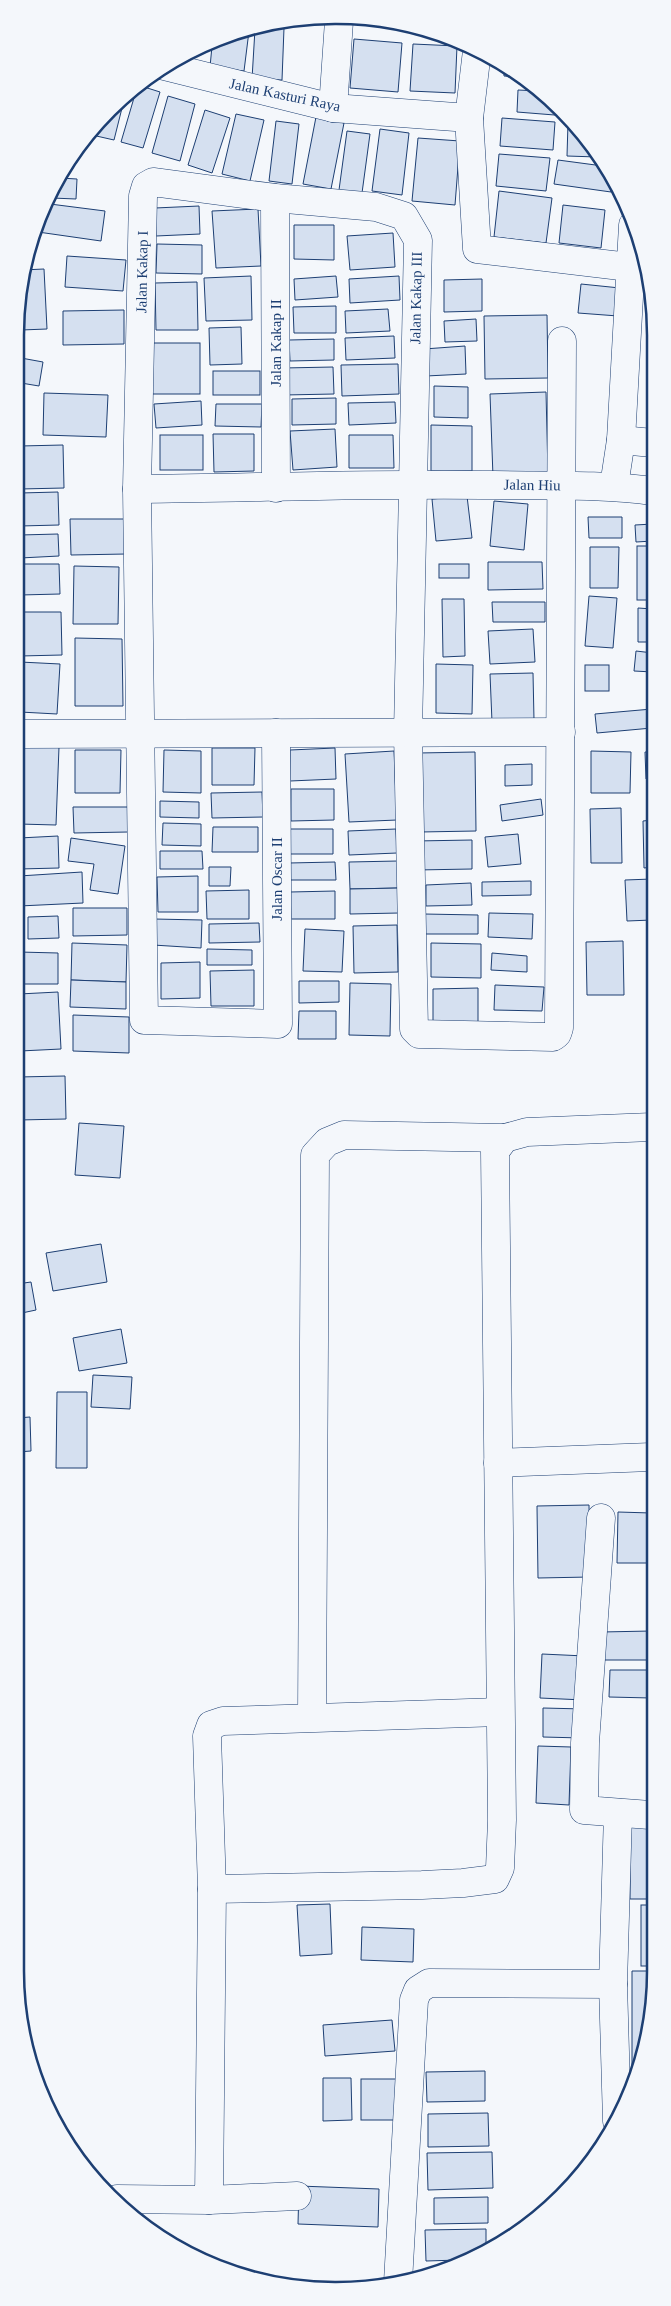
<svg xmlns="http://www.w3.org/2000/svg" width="671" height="2306" font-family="'Times New Roman',serif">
<rect width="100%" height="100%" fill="#f4f7fb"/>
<g fill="#d5e0f0" stroke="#1d3f73">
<polygon points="260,27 284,28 282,80 252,79 255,29"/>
<polygon points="249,31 244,71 210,67 212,46"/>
<polygon points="354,39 402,43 398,92 350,88"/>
<polygon points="413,44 457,46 455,93 410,91"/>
<polygon points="504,65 520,77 504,76"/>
<polygon points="141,86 160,92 143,148 121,142 136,91"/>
<polygon points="518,90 539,91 562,109 567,116 517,112"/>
<polygon points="168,96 195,104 180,161 152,153"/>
<polygon points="123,104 114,140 92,135 92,134"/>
<polygon points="205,110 230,118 212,173 188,165"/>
<polygon points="236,114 264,120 250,181 222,174"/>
<polygon points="316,117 344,123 331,189 303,184"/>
<polygon points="502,118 555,122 553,150 500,146"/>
<polygon points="276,121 299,124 292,184 269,181"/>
<polygon points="568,123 572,123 597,157 567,156"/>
<polygon points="380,129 409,133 402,195 372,191"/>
<polygon points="347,131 370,134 362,193 339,190"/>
<polygon points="418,138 460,141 455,205 412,201"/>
<polygon points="499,154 550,158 546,191 496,186"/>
<polygon points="558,160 603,166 612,179 611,192 554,184"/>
<polygon points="60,178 77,179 76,199 52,198"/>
<polygon points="499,191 552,198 546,243 494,237"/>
<polygon points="50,204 105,211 101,241 38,232"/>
<polygon points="563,205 605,210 601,248 559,243"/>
<polygon points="199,206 200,234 156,236 155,208"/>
<polygon points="258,209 261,266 216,268 212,211"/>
<polygon points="294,225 334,225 334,260 294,259"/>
<polygon points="393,233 395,267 350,270 347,236"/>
<polygon points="157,244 202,245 202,274 156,273"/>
<polygon points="67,256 126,260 123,291 65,287"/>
<polygon points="44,269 47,329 21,330 21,273 22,270"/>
<polygon points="251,276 252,320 206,321 204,278"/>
<polygon points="336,276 338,297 295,300 294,279"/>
<polygon points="399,276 400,300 350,303 349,279"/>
<polygon points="482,279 482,311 444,312 444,280"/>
<polygon points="197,282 198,330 156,330 155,283"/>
<polygon points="581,284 620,288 618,316 578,313"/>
<polygon points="336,306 336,333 294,333 293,307"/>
<polygon points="388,309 390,331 346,333 345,311"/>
<polygon points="124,310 124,344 63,345 63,311"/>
<polygon points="547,315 548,378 485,379 484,316"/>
<polygon points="476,319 477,341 445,342 444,321"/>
<polygon points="241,327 242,364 210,365 209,328"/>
<polygon points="394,336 395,358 346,360 345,338"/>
<polygon points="334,339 334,360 290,361 289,340"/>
<rect x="149" y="343" width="51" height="51"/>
<polygon points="465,346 466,374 426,376 424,349"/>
<polygon points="21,358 43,362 39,386 21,383"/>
<polygon points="398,364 399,394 342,396 341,365"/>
<polygon points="333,367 334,394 284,395 283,368"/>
<rect x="213" y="371" width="47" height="24"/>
<polygon points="434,386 468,387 468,418 434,417"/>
<polygon points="546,392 548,475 493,477 490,394"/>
<polygon points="44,393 108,395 106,437 43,435"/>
<polygon points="336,398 336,424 292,425 292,399"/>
<polygon points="201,401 202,425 156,428 154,404"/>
<polygon points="395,402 396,423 349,425 348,403"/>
<polygon points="216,404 262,404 261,427 215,426"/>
<polygon points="431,425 472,426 472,471 431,471"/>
<polygon points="335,429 337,467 293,470 290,431"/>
<polygon points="213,434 254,434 254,471 214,472"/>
<rect x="160" y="435" width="43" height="35"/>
<polygon points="349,435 393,435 394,468 349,468"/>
<polygon points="63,445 64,488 20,489 20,446"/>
<polygon points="58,492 59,525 20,526 20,493"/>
<polygon points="467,496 472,538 436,541 432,499"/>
<polygon points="494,501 528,504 524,550 490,546"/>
<polygon points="588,517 622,517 622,538 589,538"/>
<polygon points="70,519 125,519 126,554 71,555"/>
<polygon points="653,524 653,541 636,542 635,525"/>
<polygon points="58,534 59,556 20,558 20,535"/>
<rect x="637" y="546" width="16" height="54"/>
<polygon points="590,547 619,547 618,588 590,588"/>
<polygon points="488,562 542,562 543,589 488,590"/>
<polygon points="20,564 59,564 60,594 20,595"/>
<rect x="439" y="564" width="30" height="14"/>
<polygon points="74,566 119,567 118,624 73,624"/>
<polygon points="589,596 617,598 613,648 585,646"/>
<polygon points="442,599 464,599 465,656 443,657"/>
<polygon points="492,602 545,602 545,622 493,622"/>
<polygon points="638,608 653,609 653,642 638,642"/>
<polygon points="20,612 61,612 62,655 20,656"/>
<polygon points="533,629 535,662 490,664 488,631"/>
<polygon points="75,638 122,639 123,706 75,706"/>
<polygon points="636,651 653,653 653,672 634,671"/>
<polygon points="20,662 60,664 57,714 20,712"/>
<polygon points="436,664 473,665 472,714 436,713"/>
<rect x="585" y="665" width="24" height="26"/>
<polygon points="533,673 534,720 492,722 490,674"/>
<polygon points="652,709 652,728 597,733 595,714"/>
<polygon points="19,746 59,747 56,825 19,824"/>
<polygon points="212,748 255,748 254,785 212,785"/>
<polygon points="335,748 336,779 290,781 290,750"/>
<polygon points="75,750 121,750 120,793 75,793"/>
<polygon points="164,750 201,751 201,793 163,792"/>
<polygon points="394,751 397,820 349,822 345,754"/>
<polygon points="591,751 631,752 630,793 591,793"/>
<polygon points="475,752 476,831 420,832 418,753"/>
<polygon points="645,752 652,752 652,779 646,779"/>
<polygon points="532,764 532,785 505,786 505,765"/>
<polygon points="291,789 334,789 334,820 291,821"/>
<polygon points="262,792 263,817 212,818 211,793"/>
<polygon points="541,799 543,815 502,821 500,805"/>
<polygon points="160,801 199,802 199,818 160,817"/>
<polygon points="73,807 128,807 128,832 74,833"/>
<polygon points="621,808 622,863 591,863 590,809"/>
<polygon points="652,820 652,867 644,868 643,821"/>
<polygon points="163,823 201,824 201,846 162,845"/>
<polygon points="213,827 258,827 258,852 212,852"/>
<polygon points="288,829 333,829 333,854 289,854"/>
<polygon points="396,829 397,853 349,855 348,831"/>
<polygon points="518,834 521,864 488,867 485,837"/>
<polygon points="58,836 59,868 19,869 19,838"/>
<polygon points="71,838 125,846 118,894 90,890 94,864 68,861"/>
<polygon points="472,840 472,869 416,870 415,841"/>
<polygon points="160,851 202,851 203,869 160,869"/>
<polygon points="398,861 399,888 350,889 349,862"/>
<polygon points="335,862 336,880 289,880 289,863"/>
<polygon points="209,867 231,867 230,886 209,886"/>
<polygon points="82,872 83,903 19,906 19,876"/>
<polygon points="198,876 198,912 158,912 157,877"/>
<polygon points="652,879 652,920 627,921 625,880"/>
<polygon points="531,881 531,895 482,896 482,882"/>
<polygon points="471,883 472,905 426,906 426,885"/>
<polygon points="399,888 399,913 350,914 350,889"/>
<polygon points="249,890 249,919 207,919 206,891"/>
<polygon points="335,891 335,919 291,919 290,892"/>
<polygon points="73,908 127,908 127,935 73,936"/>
<polygon points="489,913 533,914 532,939 488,937"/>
<polygon points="424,914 478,915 478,934 424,934"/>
<polygon points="58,916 59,938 28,939 28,917"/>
<polygon points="154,919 202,920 201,948 153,945"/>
<polygon points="259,923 260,942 209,943 209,924"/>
<polygon points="397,925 398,972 354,973 353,926"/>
<polygon points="305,929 344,931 342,972 303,971"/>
<polygon points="623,941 624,995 587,995 586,942"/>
<polygon points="72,943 127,945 126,982 71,980"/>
<polygon points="431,943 481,944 481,978 431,977"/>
<polygon points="207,949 252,950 252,965 207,965"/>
<polygon points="19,952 58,953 58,984 19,984"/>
<polygon points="492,953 527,956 527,972 491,970"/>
<polygon points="200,962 200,998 161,999 161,963"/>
<polygon points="254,970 254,1006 211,1006 210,971"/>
<polygon points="71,980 126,982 126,1009 70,1007"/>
<polygon points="299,981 339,981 339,1002 299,1003"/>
<polygon points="350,983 391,984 390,1036 349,1035"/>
<polygon points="495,985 544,987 542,1011 494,1010"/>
<polygon points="478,988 478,1022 433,1022 433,989"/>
<polygon points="58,992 61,1049 20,1051 19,994"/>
<polygon points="299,1011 336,1011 336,1039 298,1039"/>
<polygon points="73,1015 129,1017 129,1053 73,1051"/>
<polygon points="65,1076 66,1119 18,1120 18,1077"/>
<polygon points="79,1123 124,1126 120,1178 75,1175"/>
<polygon points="101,1244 107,1282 53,1291 46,1253"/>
<polygon points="31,1282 36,1310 17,1314 17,1284"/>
<polygon points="121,1329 127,1363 79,1371 73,1338"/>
<polygon points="93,1375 132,1377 130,1409 91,1407"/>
<polygon points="57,1392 87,1392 87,1468 56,1468"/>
<polygon points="30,1417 31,1451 17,1452 17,1418"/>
<polygon points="589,1505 590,1577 538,1578 537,1506"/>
<polygon points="618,1512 651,1513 651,1563 617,1563"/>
<polygon points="651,1631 651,1660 601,1660 601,1632"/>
<polygon points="542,1654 585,1656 584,1700 540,1698"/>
<polygon points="610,1670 651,1670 651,1698 609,1697"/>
<polygon points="543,1708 584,1709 582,1738 543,1737"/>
<polygon points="538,1746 571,1747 569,1805 536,1803"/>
<rect x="630" y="1824" width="20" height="75"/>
<polygon points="330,1904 332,1954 300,1956 297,1905"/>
<rect x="641" y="1905" width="9" height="61"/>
<polygon points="362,1927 414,1929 413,1962 361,1960"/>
<polygon points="632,1971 650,1971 650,2033 637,2068 632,2068"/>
<polygon points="392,2020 395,2051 325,2056 323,2025"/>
<polygon points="485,2071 485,2101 427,2102 426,2072"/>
<polygon points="323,2078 351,2078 352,2120 323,2121"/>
<rect x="361" y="2079" width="45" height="41"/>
<polygon points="488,2113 489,2146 428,2147 428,2114"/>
<polygon points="492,2152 493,2188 428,2190 427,2153"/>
<polygon points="299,2186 379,2189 378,2227 298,2224"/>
<polygon points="488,2197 488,2223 434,2224 434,2198"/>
<polygon points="486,2229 486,2247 459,2260 426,2261 425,2230"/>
</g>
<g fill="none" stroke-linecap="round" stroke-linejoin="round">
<g stroke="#1d3f73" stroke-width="29">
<g id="minor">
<polyline points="477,51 469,118 477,249 646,269"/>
<polyline points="164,66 333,108 469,118"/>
<polyline points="333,108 339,21"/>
<polyline points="275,198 276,488"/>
<polyline points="621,440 653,443"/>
<polyline points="614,486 621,440 633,225"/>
<path d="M137,489C256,488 375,483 494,485C547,486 600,484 653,491"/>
<polyline points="276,733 278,1024 144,1020 137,489 143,196 146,186 153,182 275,198 376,207 404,216 418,240 408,733 414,1029 419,1034 553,1037 557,1034 559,1028 562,341"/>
<polyline points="19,734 561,732"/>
<polyline points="498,1463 651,1457"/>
<polyline points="601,1518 585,1743 584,1810 650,1815"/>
<polyline points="312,1717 315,1155 327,1142 344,1135 505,1138"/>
<polyline points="212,1889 422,1885 463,1883 495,1879 500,1868 502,1820 495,1151 505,1138 527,1132 652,1127"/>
<polyline points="617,2121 613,1984 618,1813"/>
<polyline points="117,2199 209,2200 212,1889 207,1736 211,1725 223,1721 500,1712"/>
<polyline points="209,2200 297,2196"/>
<polyline points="398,2282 414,2000 418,1990 429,1983 613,1984"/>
</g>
</g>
<use href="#minor" stroke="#f4f7fb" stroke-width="28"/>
</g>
<g text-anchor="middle" stroke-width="4" stroke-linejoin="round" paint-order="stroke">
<g font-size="15" fill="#1d3f73" stroke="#f4f7fb">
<text transform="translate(285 95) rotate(12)" y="5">Jalan Kasturi Raya</text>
<text transform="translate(142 272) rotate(-89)" y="5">Jalan Kakap I</text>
<text transform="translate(416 298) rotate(-89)" y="5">Jalan Kakap III</text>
<text transform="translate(276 343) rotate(-90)" y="5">Jalan Kakap II</text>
<text transform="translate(532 485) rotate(1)" y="5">Jalan Hiu</text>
<text transform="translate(277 879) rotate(-90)" y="5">Jalan Oscar II</text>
</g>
</g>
<path d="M0 0H671V2306H0ZM335 24H336A311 311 0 0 1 647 335V1971A311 311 0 0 1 336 2282H335A311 311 0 0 1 24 1971V335A311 311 0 0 1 335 24Z" fill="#f4f7fb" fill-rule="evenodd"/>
<path fill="none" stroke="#1d3f73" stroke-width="2.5" d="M335 24H336A311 311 0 0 1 647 335V1971A311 311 0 0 1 336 2282H335A311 311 0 0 1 24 1971V335A311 311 0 0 1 335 24Z"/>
</svg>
